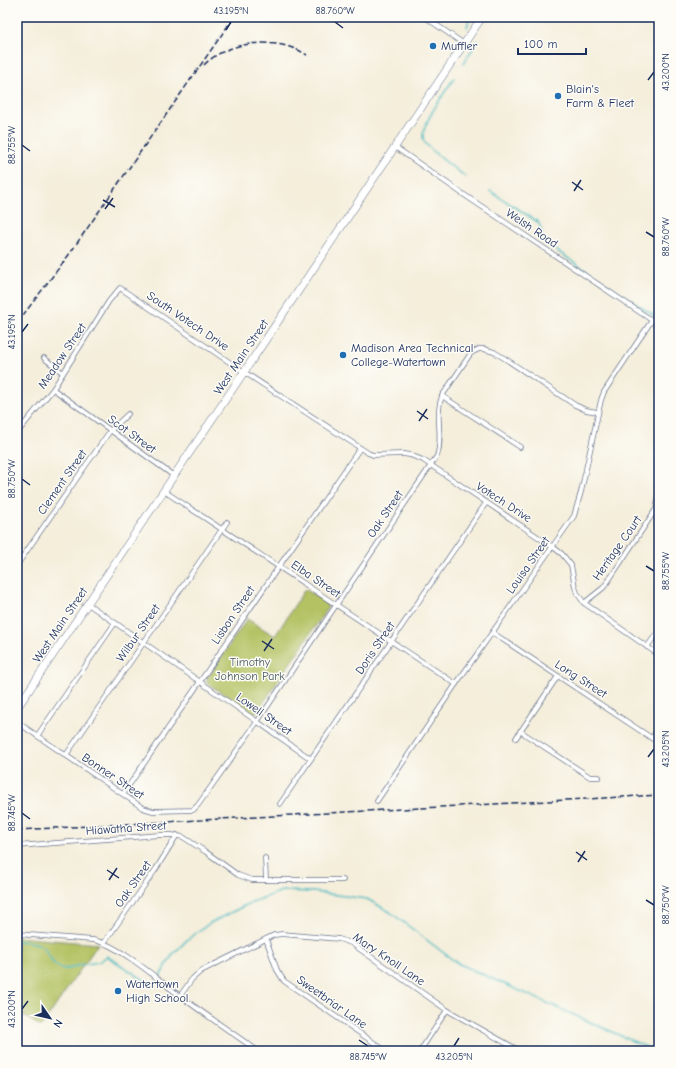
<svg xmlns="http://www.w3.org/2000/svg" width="676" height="1068" font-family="'Comic Neue',sans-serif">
<rect width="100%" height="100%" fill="#fdfcf7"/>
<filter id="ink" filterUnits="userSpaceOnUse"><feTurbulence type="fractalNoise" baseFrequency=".025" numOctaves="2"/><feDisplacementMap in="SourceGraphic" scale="8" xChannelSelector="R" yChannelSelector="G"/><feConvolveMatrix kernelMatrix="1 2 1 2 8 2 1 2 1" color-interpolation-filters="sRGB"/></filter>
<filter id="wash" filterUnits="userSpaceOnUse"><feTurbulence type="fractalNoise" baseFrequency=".012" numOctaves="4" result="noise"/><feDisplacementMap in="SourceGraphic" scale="16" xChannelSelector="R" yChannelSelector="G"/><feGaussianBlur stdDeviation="0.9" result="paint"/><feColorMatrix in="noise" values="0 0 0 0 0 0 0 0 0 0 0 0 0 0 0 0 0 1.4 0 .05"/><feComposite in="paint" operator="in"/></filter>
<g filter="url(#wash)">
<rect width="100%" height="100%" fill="#f4eedb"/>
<g fill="#b4c264" stroke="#687861">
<polygon points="305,589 326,603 328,605 327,609 257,712 250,713 209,684 207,682 207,678 247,619 275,636"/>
<polygon points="17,937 98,944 41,1027 17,1011"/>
</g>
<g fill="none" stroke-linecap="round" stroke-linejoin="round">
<g stroke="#4dbcc4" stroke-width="1.5">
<polyline points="467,27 470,17"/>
<polyline points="464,63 477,41"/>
<path d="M454,78C447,90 417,129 424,141C429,151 457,170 466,177"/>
<polyline points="490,191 538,222 541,228 542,235"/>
<polyline points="554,249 589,272"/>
<polyline points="597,278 659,319"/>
<path d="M17,941C25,942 35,941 42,946C50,952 50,968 65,969C72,969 77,965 84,964C96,962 96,965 107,956L153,986L156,982"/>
<polyline points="160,976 173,954 188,939 210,923 252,902 282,891 314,892 367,899 390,912 457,963 655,1051"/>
</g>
</g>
</g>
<g filter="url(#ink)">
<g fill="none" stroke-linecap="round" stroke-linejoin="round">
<g stroke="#67728a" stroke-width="5.5">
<g id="street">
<polyline points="425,17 464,44"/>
<polyline points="395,147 460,192 659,325"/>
<polyline points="44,358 63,373"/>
<polyline points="53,389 174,476"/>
<polyline points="442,396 520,447"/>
<polyline points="17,433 53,389 109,301 120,288 244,372 368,453 373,455 403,454 410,455 423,460 553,547 562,554 571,565 575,587 577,593 584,603 659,655"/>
<polyline points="164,491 456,684"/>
<polyline points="17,565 84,468 110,431 128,414"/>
<polyline points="584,603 603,588 609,580 656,509 658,499"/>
<polyline points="88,604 311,759"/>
<polyline points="493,633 659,743"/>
<polyline points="647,647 659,630"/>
<path d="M17,722L143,808L153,811L193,810L198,805L257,722L437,456C444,436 434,417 442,396L471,353L479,349H484L494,352L504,358L575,405L586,410L597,412"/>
<polyline points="520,731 590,777 599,777"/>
<polyline points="37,736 115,623"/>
<polyline points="516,738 558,676"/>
<polyline points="652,738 659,727"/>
<polyline points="66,755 227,522"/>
<polyline points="123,794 360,448"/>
<polyline points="377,801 456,684 574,516 581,492 601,400 604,392 652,320"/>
<polyline points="280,804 486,503"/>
<polyline points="17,846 160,835 172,835 183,837 206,852 238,875 252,880 343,880"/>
<polyline points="265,858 266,880"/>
<path d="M17,934L93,940C118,944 160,981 180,996C206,1015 232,1033 258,1051"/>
<polyline points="266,939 277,970 284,981 386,1051"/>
<polyline points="104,943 156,869 177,835"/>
<polyline points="180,996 192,979 201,971 274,935 282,934 339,939 351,943 447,1010 520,1051"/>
<polyline points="420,1051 447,1010"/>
</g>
</g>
<g stroke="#67728a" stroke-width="8">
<polyline id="primary" points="17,708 244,372 482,17"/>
</g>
<use href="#street" stroke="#fff" stroke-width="4"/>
<use href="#primary" stroke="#fff" stroke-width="7"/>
<g stroke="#1b2f5e" stroke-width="1.5" stroke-dasharray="6 3" stroke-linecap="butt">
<path d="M204,65C228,40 278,36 307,55"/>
<polyline points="17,323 68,256 234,17"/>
<polyline points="17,830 659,795"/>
</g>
</g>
</g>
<path fill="none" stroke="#1b2f5e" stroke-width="1.5" d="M335,22L343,28M226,30L231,22M648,80L654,72M22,145L30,151M572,182L583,190M574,191L581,180M103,200L115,207M105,209L113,198M646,232L654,237M22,332L28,324M417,411L428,419M419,421L427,409M22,479L30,485M646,566L654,571M262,641L274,649M264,651L272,639M648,757L654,749M22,813L30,819M576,852L587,860M578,862L585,851M107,870L119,878M109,880L117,868M646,900L654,905M22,1009L28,1001M359,1040L368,1046M454,1046L459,1038"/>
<g fill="#1f6fb2" stroke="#fdfcf7" stroke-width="1.5">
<circle cx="433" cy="46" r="4"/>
<circle cx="558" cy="96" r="4"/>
<circle cx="343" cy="355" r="4"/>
<circle cx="118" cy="991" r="4"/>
</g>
<g text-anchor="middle" stroke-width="3" stroke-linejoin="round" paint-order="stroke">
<g font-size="12" fill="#1b2f5e" stroke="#fdfcf7" text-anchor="start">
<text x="441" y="50">Muffler</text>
<text x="566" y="93">Blain's<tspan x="566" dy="14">Farm &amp; Fleet</tspan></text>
<text x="351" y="352">Madison Area Technical<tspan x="351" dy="14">College-Watertown</tspan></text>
<text x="126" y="988">Watertown<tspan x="126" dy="14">High School</tspan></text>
</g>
<g font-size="12" fill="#1b2f5e" stroke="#fdfcf7">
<text transform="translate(532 228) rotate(34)" y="4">Welsh Road</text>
<text transform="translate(188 321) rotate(34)" y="4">South Votech Drive</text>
<text transform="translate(62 356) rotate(-56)" y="4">Meadow Street</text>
<text transform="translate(241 357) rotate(-56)" y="4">West Main Street</text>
<text transform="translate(132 434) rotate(36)" y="4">Scot Street</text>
<text transform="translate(62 482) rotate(-55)" y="4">Clement Street</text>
<text transform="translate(504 502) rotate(33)" y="4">Votech Drive</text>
<text transform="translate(385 514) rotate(-56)" y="4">Oak Street</text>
<text transform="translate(617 548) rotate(-55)" y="4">Heritage Court</text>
<text transform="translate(528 565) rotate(-55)" y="4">Louisa Street</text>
<text transform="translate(316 579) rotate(34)" y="4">Elba Street</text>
<text transform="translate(233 615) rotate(-56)" y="4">Lisbon Street</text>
<text transform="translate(60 625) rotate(-56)" y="4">West Main Street</text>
<text transform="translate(138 633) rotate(-55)" y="4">Wilbur Street</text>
<text transform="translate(375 648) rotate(-56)" y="4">Doris Street</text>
<text transform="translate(581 679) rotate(33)" y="4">Long Street</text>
<text transform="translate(264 714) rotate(35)" y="4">Lowell Street</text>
<text transform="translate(113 776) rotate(34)" y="4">Bonner Street</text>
<text transform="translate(126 828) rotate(-4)" y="4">Hiawatha Street</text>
<text transform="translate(133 884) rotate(-55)" y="4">Oak Street</text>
<text transform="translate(389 959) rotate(34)" y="4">Mary Knoll Lane</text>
<text transform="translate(332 1002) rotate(35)" y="4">Sweetbriar Lane</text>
</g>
<g font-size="12" fill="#495b60" stroke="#fdfcf7">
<text x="250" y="666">Timothy<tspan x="250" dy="14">Johnson Park</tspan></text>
</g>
</g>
<rect width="676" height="1068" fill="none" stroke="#fdfcf7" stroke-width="44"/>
<g transform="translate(50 1018) rotate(124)" stroke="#fdfcf7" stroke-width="3" paint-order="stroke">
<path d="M0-3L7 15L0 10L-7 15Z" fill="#1b2f5e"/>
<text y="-6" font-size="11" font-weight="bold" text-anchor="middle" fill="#1b2f5e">N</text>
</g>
<path d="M518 48v6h68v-6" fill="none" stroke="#1b2f5e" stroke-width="2"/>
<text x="524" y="48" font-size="12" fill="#1b2f5e" stroke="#fdfcf7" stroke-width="3" paint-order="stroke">100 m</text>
<rect x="22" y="22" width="632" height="1024" fill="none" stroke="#1b2f5e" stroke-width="1.5"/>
<g font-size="10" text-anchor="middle" fill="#1b2f5e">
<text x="231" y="14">43.195°N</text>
<text x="335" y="14">88.760°W</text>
<text transform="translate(665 72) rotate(-90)" y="4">43.200°N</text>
<text transform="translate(11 145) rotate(-90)" y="4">88.755°W</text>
<text transform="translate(665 237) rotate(-90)" y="4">88.760°W</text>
<text transform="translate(11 332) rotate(-90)" y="4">43.195°N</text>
<text transform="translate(11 479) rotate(-90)" y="4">88.750°W</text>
<text transform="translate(665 571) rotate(-90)" y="4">88.755°W</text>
<text transform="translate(665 749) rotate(-90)" y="4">43.205°N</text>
<text transform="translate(11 813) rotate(-90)" y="4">88.745°W</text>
<text transform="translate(665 905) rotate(-90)" y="4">88.750°W</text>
<text transform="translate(11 1009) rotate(-90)" y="4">43.200°N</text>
<text x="368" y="1060">88.745°W</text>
<text x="454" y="1060">43.205°N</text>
</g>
</svg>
